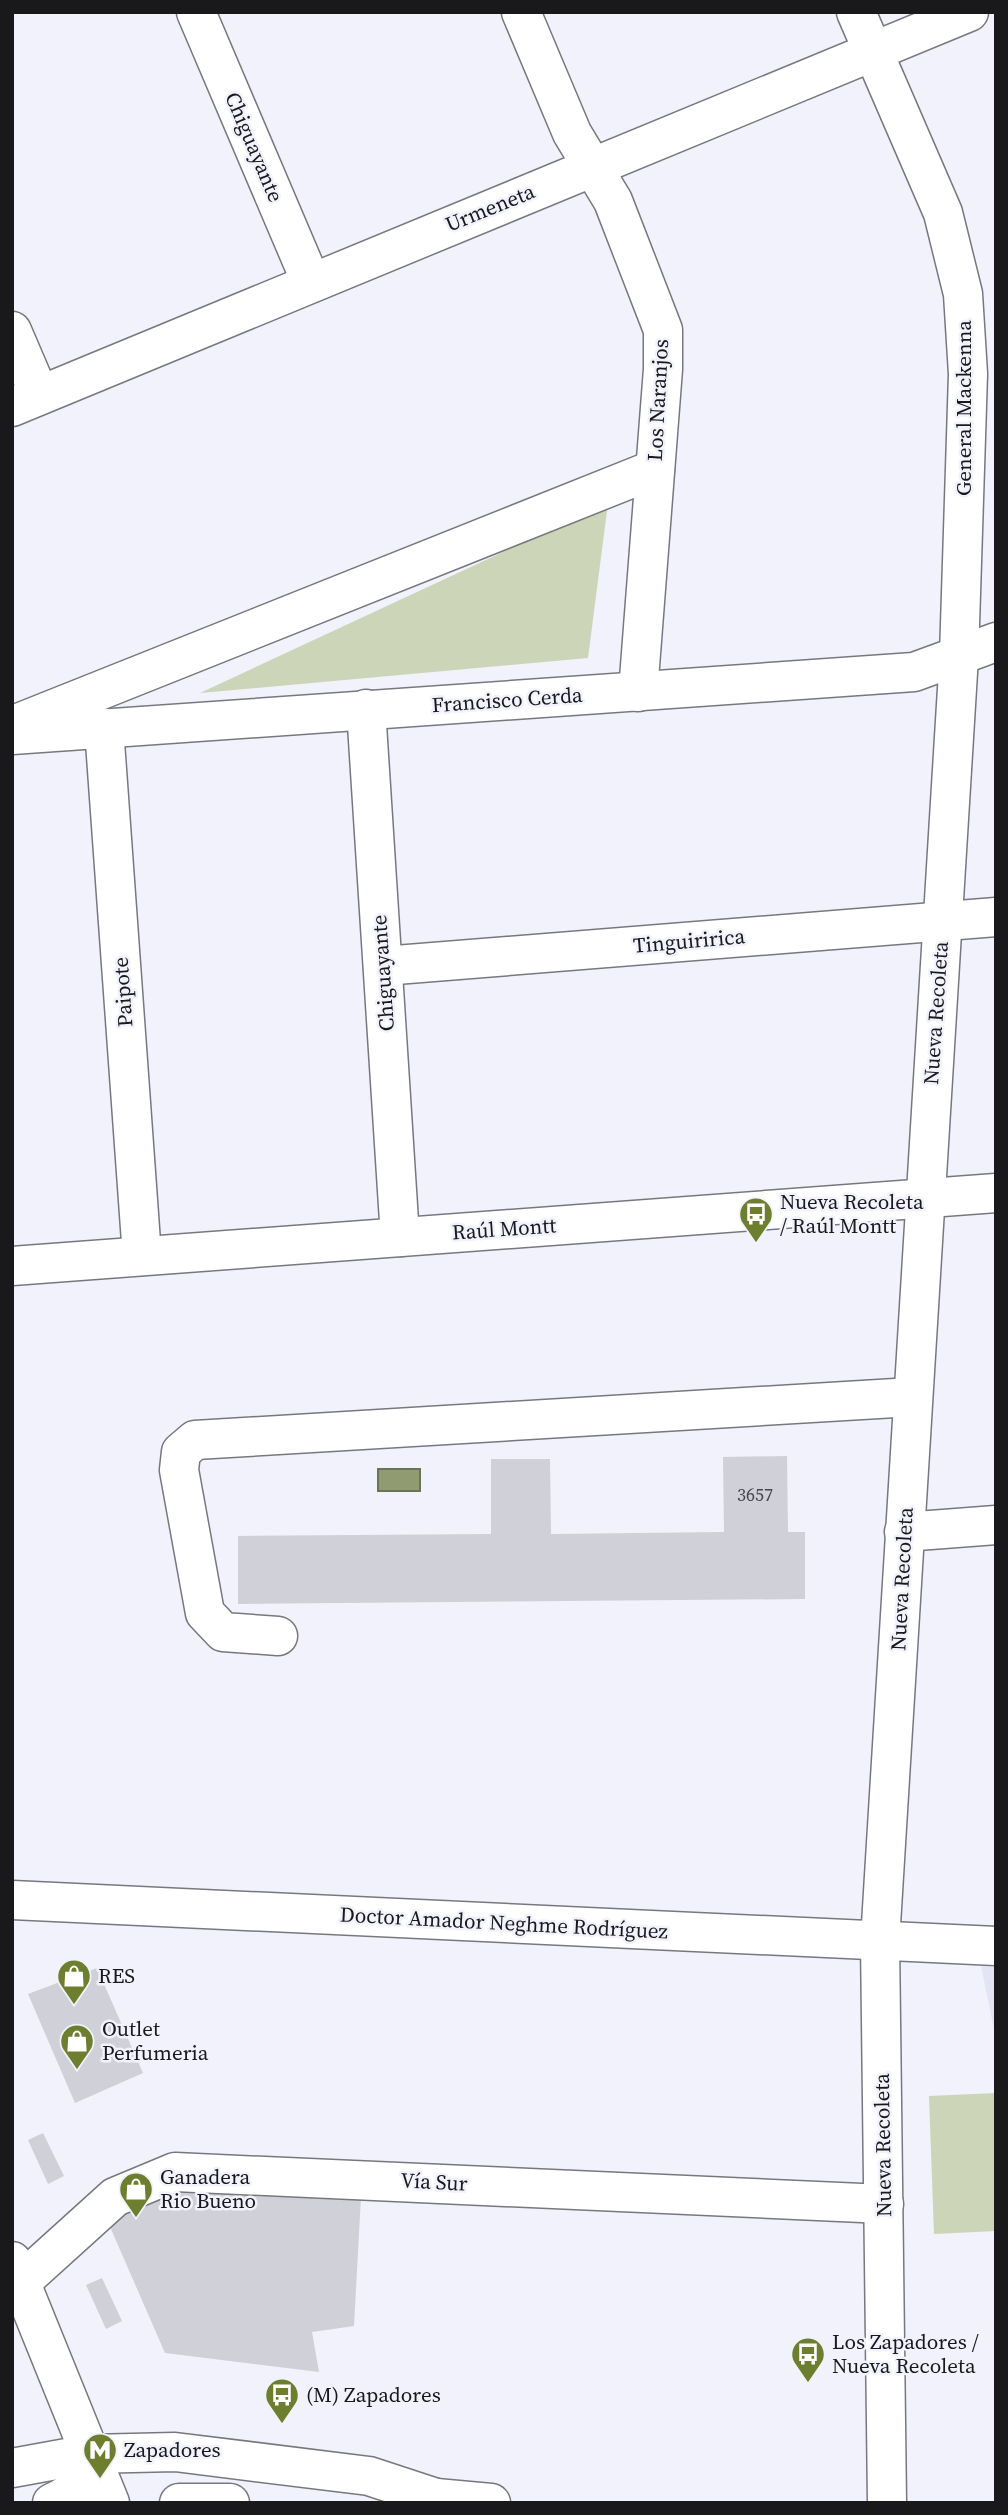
<svg xmlns="http://www.w3.org/2000/svg" width="1008" height="2515" font-family="'Source Serif 4',serif">
<rect width="100%" height="100%" fill="#f1f2fb"/>
<polygon fill="#e3e5f5" points="981,1966 996,1967 996,2039"/>
<g fill="#ccd5b8">
<polygon points="608,503 588,658 200,693"/>
<polygon points="996,2093 996,2231 934,2234 929,2096"/>
</g>
<rect fill="#909b72" stroke="#6c7458" stroke-width="2" x="378" y="1469" width="42" height="22"/>
<g fill="#cfd0d8">
<polygon points="787,1456 788,1532 805,1532 805,1599 238,1604 238,1536 491,1534 491,1459 550,1459 551,1534 724,1532 723,1457"/>
<polygon points="97,1968 143,2073 75,2103 28,1994"/>
<polygon points="43,2133 64,2176 48,2184 28,2140"/>
<polygon points="175,2182 361,2197 354,2326 312,2332 319,2372 165,2353 104,2213"/>
<polygon points="102,2278 122,2321 106,2329 86,2285"/>
</g>
<g fill="none" stroke-linecap="round" stroke-linejoin="round">
<g stroke="#77787f" stroke-width="41">
<g id="minor">
<polyline points="196,12 311,282"/>
<polyline points="521,12 572,133 613,201 663,330 663,369 638,692"/>
<polyline points="856,12 943,213 963,294 968,374 959,656 880,1941 887,2503"/>
<polyline points="12,331 39,394"/>
<polyline points="12,407 969,12"/>
<polyline points="366,709 400,1237"/>
<polyline points="16,724 655,469"/>
<polyline points="104,728 142,1256"/>
<polyline points="12,735 914,672 996,642"/>
<polyline points="383,966 996,917"/>
<polyline points="12,1266 996,1193"/>
<polyline points="904,1532 996,1525"/>
<polyline points="278,1636 223,1632 205,1613 179,1470 181,1452 195,1440 912,1397"/>
<polyline points="12,1900 996,1946"/>
<polyline points="21,2282 115,2197 175,2172 884,2204"/>
</g>
</g>
<g stroke="#77787f" stroke-width="41">
<g id="major">
<polyline points="12,2261 110,2503"/>
<polyline points="12,2468 89,2454 175,2452 369,2476 436,2498"/>
<polyline points="409,2500 436,2498 491,2503"/>
<path d="M52,2503C77,2492 85,2480 89,2454"/>
<polyline points="179,2503 230,2503"/>
</g>
</g>
<use href="#minor" stroke="#fff" stroke-width="38"/>
<use href="#major" stroke="#fff" stroke-width="38"/>
</g>
<defs>
<g id="bus-pin" transform="scale(1.75)"><path d="M0 17L-7.5 6A9.5 9.5 0 1 1 7.5 6Z" fill="#6d7e2e" stroke="#f1f2fb"/><path d="M-5-6H5V4H4V6H2V4H-2V6H-4V4H-5ZM-3.5-4V0h7V-4ZM-3.5 1.2v1.5H-2V1.2ZM2 1.2v1.5H3.5V1.2Z" fill="#fff"/></g>
<g id="shop-pin" transform="scale(1.75)"><path d="M0 17L-7.5 6A9.5 9.5 0 1 1 7.5 6Z" fill="#6d7e2e" stroke="#f1f2fb"/><path d="M-5-2.5h2.3a2.7 3.5 0 0 1 5.4 0H5L5.5 6h-11ZM-1.5-2.5h3a1.5 2.3 0 0 0-3 0Z" fill="#fff"/></g>
<g id="metro-pin" transform="scale(1.75)"><path d="M0 17L-7.5 6A9.5 9.5 0 1 1 7.5 6Z" fill="#6d7e2e" stroke="#f1f2fb"/><path d="M-5.5 5V-5H-3L0 0L3-5H5.5V5H3V-.5L0 4L-3-.5V5Z" fill="#fff"/></g>
</defs>
<g fill-rule="evenodd">
<use href="#bus-pin" x="756" y="1214"/>
<use href="#shop-pin" x="74" y="1976"/>
<use href="#shop-pin" x="77" y="2041"/>
<use href="#shop-pin" x="136" y="2189"/>
<use href="#bus-pin" x="808" y="2354"/>
<use href="#bus-pin" x="282" y="2395"/>
<use href="#metro-pin" x="100" y="2450"/>
</g>
<g text-anchor="middle" stroke-width="5" stroke-linejoin="round" paint-order="stroke">
<g font-size="18" fill="#46474b">
<text x="755" y="1501">3657</text>
</g>
<g font-size="21" fill="#19191c" stroke="#f1f2fb">
<text transform="translate(254 147) rotate(67)" y="7">Chiguayante</text>
<text transform="translate(490 208) rotate(-22)" y="7">Urmeneta</text>
<text transform="translate(658 400) rotate(-87)" y="7">Los Naranjos</text>
<text transform="translate(964 408) rotate(-90)" y="7">General Mackenna</text>
<text transform="translate(507 700) rotate(-4)" y="7">Francisco Cerda</text>
<text transform="translate(689 941) rotate(-5)" y="7">Tinguiririca</text>
<text transform="translate(383 973) rotate(-94)" y="7">Chiguayante</text>
<text transform="translate(123 992) rotate(-94)" y="7">Paipote</text>
<text transform="translate(936 1013) rotate(-86)" y="7">Nueva Recoleta</text>
<text transform="translate(504 1229) rotate(-4)" y="7">Raúl Montt</text>
<text transform="translate(902 1579) rotate(-87)" y="7">Nueva Recoleta</text>
<text transform="translate(504 1923) rotate(3)" y="7">Doctor Amador Neghme Rodríguez</text>
<text transform="translate(883 2145) rotate(-91)" y="7">Nueva Recoleta</text>
<text transform="translate(434 2182) rotate(3)" y="7">Vía Sur</text>
</g>
<g font-size="21" fill="#19191c" stroke="#f1f2fb" text-anchor="start">
<text x="780" y="1209">Nueva Recoleta<tspan x="780" dy="24">/ Raúl Montt</tspan></text>
<text x="98" y="1983">RES</text>
<text x="102" y="2036">Outlet<tspan x="102" dy="24">Perfumeria</tspan></text>
<text x="160" y="2184">Ganadera<tspan x="160" dy="24">Rio Bueno</tspan></text>
<text x="832" y="2349">Los Zapadores /<tspan x="832" dy="24">Nueva Recoleta</tspan></text>
<text x="306" y="2402">(M) Zapadores</text>
<text x="124" y="2457">Zapadores</text>
</g>
</g>
<rect width="1008" height="2515" fill="none" stroke="#19191c" stroke-width="28"/>
</svg>
